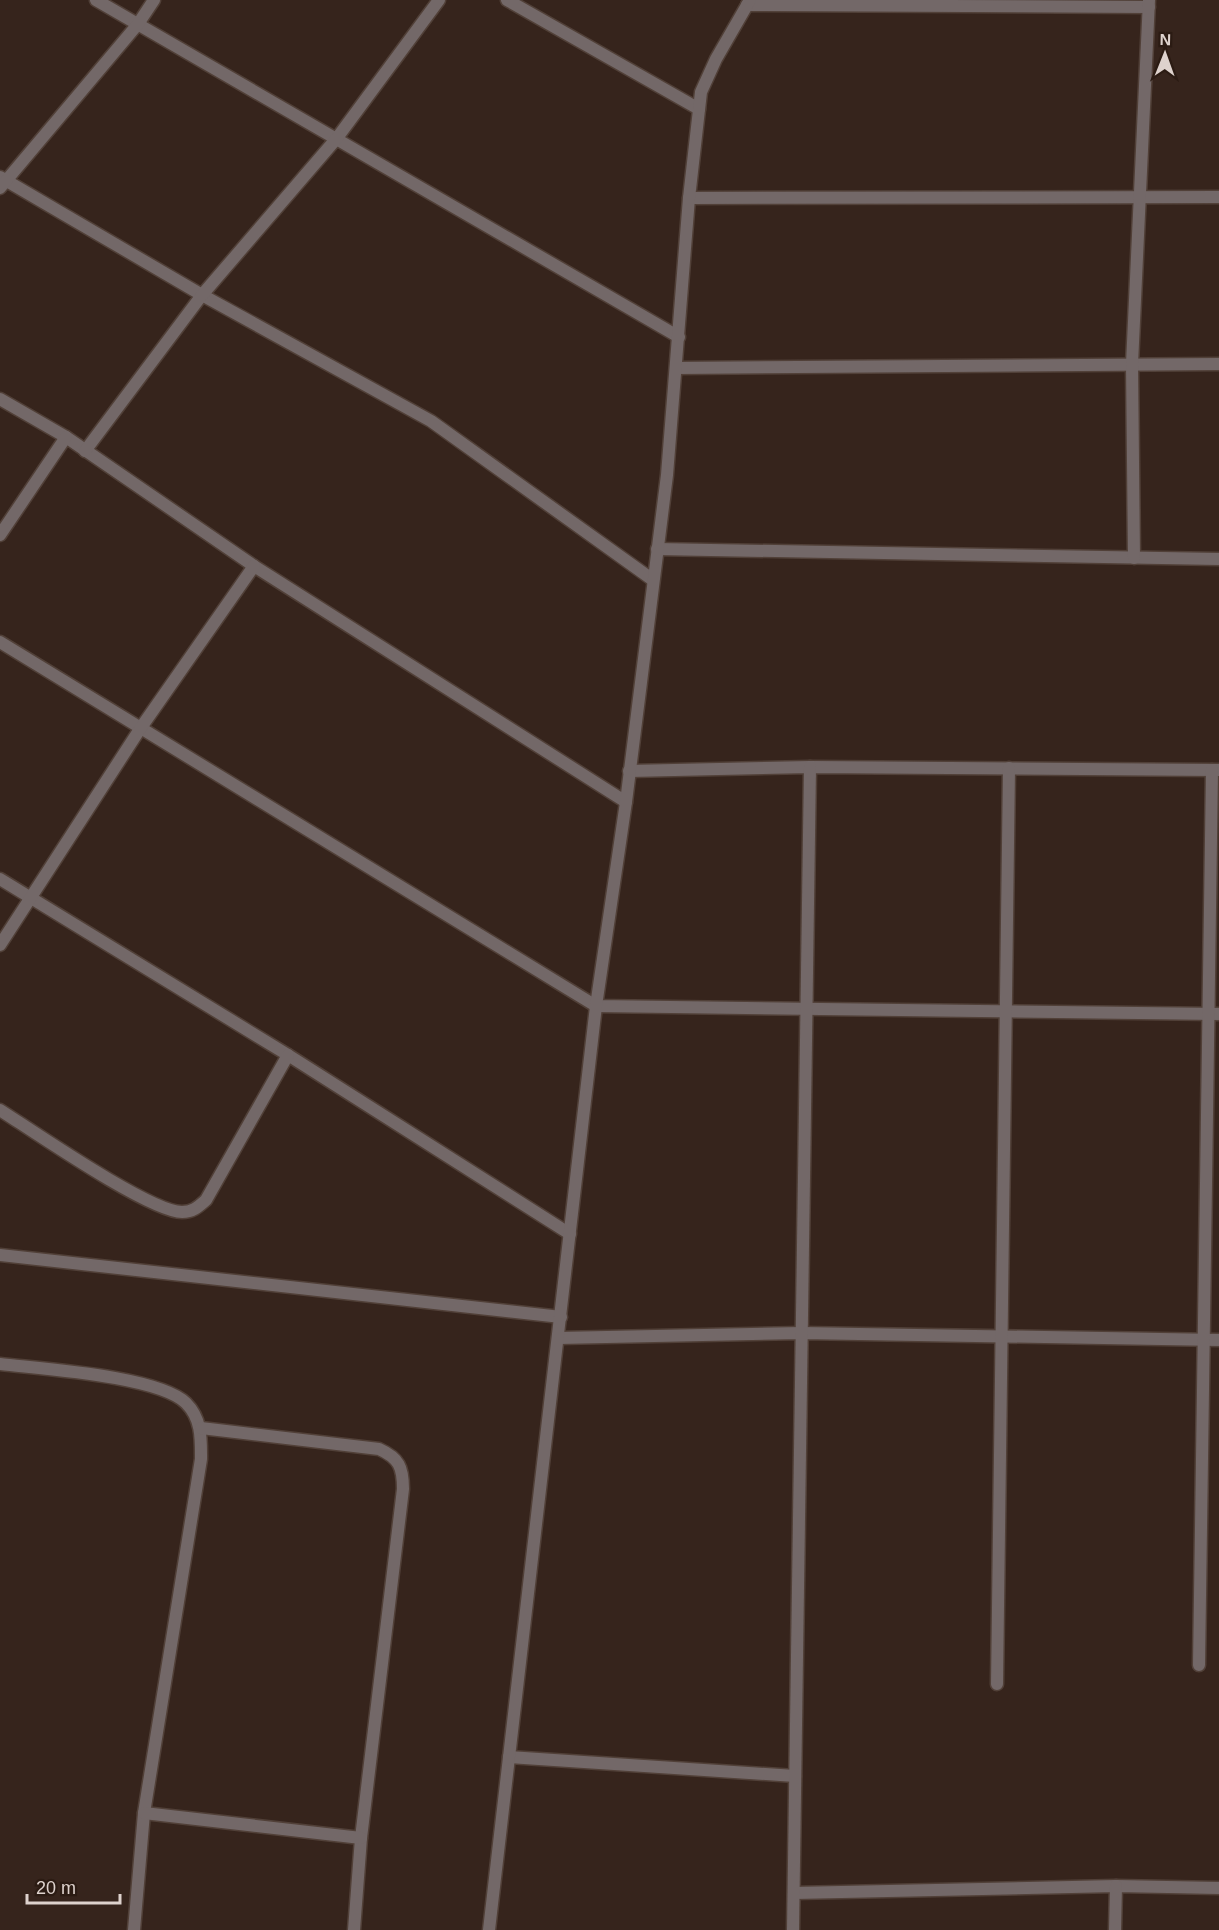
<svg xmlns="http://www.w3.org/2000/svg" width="1219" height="1930" font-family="Helvetica,sans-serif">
<rect width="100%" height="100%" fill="#36241c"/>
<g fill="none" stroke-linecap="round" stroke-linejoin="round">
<g stroke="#514038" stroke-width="15">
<g id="minor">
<polyline points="96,0 679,337"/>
<polyline points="507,0 699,109"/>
<polyline points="747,5 1149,7"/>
<polyline points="0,177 202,295 431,421 653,580"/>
<polyline points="0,188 138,24 154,0"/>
<polyline points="689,198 1219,197"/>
<polyline points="676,368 1219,364"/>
<polyline points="0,399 66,437 254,566 626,802"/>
<polyline points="85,451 202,295 337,138 439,0"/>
<polyline points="0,535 66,437"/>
<polyline points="657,549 1219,559"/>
<polyline points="1134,558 1132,364 1149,0"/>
<polyline points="0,642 596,1006 1219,1014"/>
<polyline points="629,771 810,767 1218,770"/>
<polyline points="0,879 288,1055 570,1234"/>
<polyline points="0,945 140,729 254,566"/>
<path d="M0,1110C33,1131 150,1212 182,1212C193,1212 198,1207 206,1200L288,1055"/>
<polyline points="0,1255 561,1317"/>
<polyline points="558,1338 802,1333 1219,1340"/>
<path d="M0,1364C42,1369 158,1376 186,1403C202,1419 201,1439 201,1459L144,1813L134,1930"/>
<path d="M201,1428L379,1449C399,1458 403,1467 403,1489L361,1838L354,1930"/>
<polyline points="1199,1665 1212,770"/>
<polyline points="997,1684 1009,768"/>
<polyline points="509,1757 795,1776"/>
<polyline points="144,1813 361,1838"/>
<polyline points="794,1893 1116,1886 1219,1888"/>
<polyline points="489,1930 596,1006 626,802 667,475 689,198 701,92 716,59 750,0"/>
<polyline points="793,1930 810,767"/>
<polyline points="1115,1930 1116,1886"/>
</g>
</g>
<use href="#minor" stroke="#736868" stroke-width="12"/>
</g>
<g transform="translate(1165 54) rotate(1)" stroke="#2b1b13" stroke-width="4.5" paint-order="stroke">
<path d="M0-4.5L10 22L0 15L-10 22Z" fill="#ded2cd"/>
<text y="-9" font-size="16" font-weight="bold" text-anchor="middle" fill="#ded2cd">N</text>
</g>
<path d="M27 1894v9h93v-9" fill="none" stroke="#ded2cd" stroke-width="3"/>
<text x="36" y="1894" font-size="18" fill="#ded2cd" stroke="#2b1b13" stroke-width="4.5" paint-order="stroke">20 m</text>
</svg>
